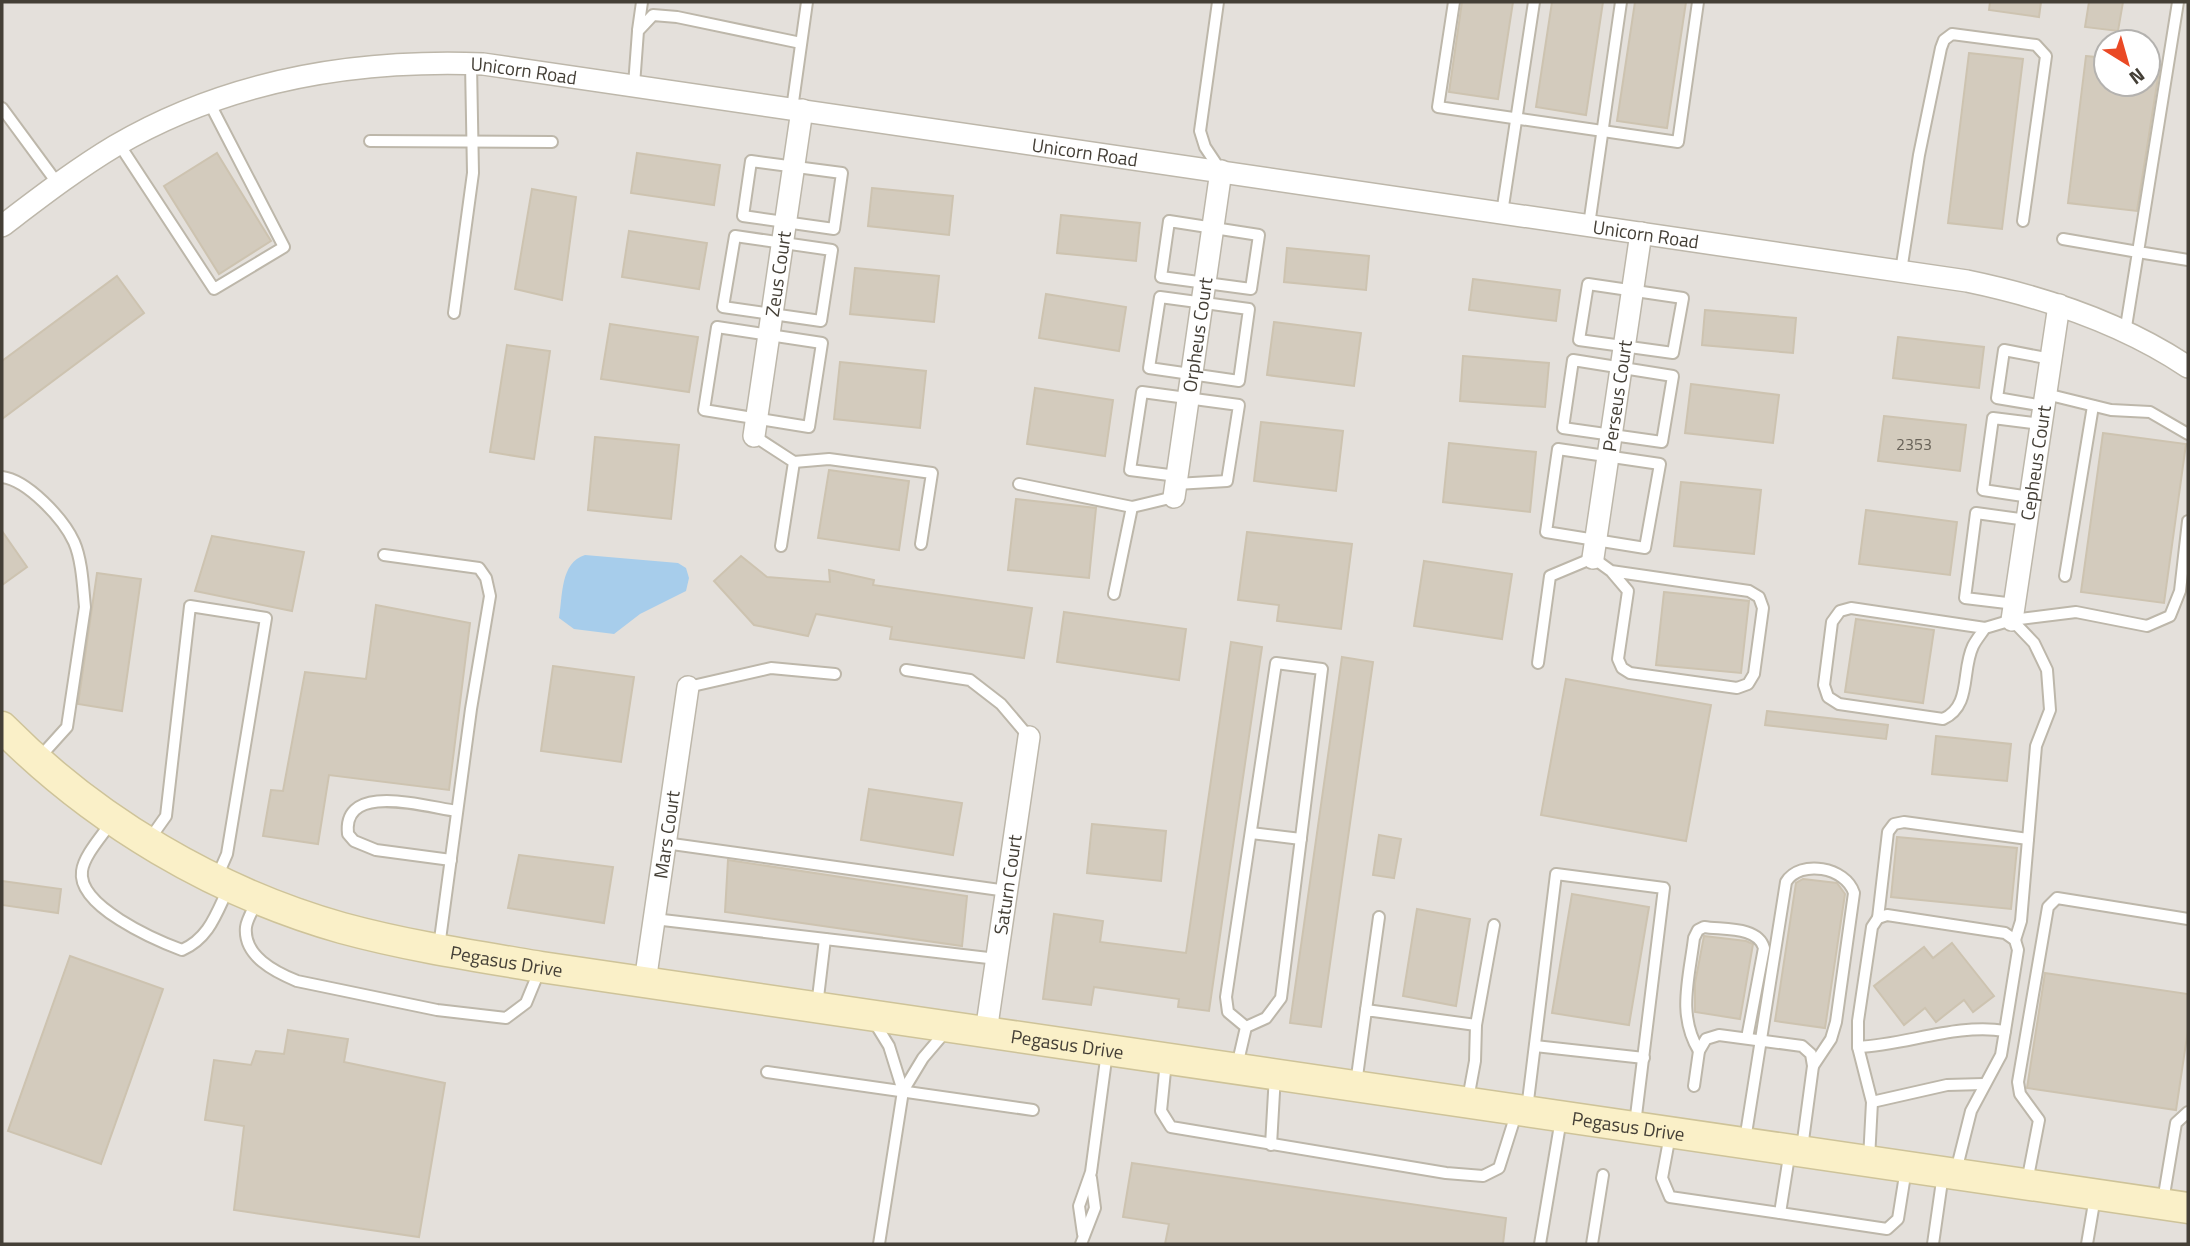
<svg xmlns="http://www.w3.org/2000/svg" width="2190" height="1246" font-family="'Titillium Web',sans-serif">
<rect width="100%" height="100%" fill="#f2efe6"/>
<path fill="#e4e0db" fill-rule="evenodd" d="M2,2H2188V1244H2ZM2106,42H2148V84H2106Z"/>
<path fill="#a7cdeb" d="M585,555L678,563L686,568L689,578L686,591L640,614L614,634L574,629L559,618C563,595 560,563 585,555Z"/>
<g fill="#d3cbbd" stroke="#cdc3b0" stroke-width="2">
<polygon points="1462,2 1513,2 1498,99 1449,92"/>
<polygon points="1552,2 1603,2 1586,115 1536,107"/>
<polygon points="1635,2 1686,2 1667,128 1617,121"/>
<polygon points="1990,2 2041,2 2039,17 1989,10"/>
<polygon points="2089,2 2123,2 2118,31 2085,27"/>
<polygon points="1969,53 2023,59 2002,229 1948,223"/>
<polygon points="2086,56 2106,58 2106,84 2148,84 2148,63 2160,65 2137,211 2068,203"/>
<polygon points="217,153 271,241 219,274 164,186"/>
<polygon points="637,153 720,165 714,205 631,193"/>
<polygon points="872,188 953,196 949,235 868,226"/>
<polygon points="532,189 576,197 562,300 515,289"/>
<polygon points="1061,215 1140,223 1136,261 1057,253"/>
<polygon points="629,231 707,243 699,289 622,277"/>
<polygon points="1287,248 1369,256 1366,290 1284,282"/>
<polygon points="855,268 939,276 934,322 850,314"/>
<polygon points="117,276 144,313 2,419 2,361"/>
<polygon points="1473,279 1560,290 1556,321 1469,310"/>
<polygon points="1046,294 1126,307 1119,351 1039,338"/>
<polygon points="1705,310 1796,318 1793,353 1702,345"/>
<polygon points="1274,322 1361,333 1354,386 1267,375"/>
<polygon points="610,324 698,337 689,392 601,379"/>
<polygon points="1898,337 1984,347 1979,388 1893,378"/>
<polygon points="507,345 550,351 534,459 490,452"/>
<polygon points="1463,356 1549,363 1545,407 1460,401"/>
<polygon points="840,362 926,371 920,428 834,419"/>
<polygon points="1691,384 1779,395 1773,443 1685,433"/>
<polygon points="1035,388 1113,400 1105,456 1027,444"/>
<polygon points="1884,416 1966,425 1960,471 1878,461"/>
<polygon points="1261,422 1343,431 1336,491 1254,481"/>
<polygon points="2103,433 2186,444 2164,603 2081,592"/>
<polygon points="595,437 679,445 671,519 588,510"/>
<polygon points="1449,443 1536,452 1530,512 1443,502"/>
<polygon points="829,470 909,481 899,550 818,538"/>
<polygon points="1681,482 1761,490 1754,554 1674,546"/>
<polygon points="1016,499 1096,508 1089,578 1008,570"/>
<polygon points="1866,510 1957,522 1950,575 1859,564"/>
<polygon points="2,531 27,567 2,585"/>
<polygon points="1247,532 1352,544 1341,629 1277,621 1279,605 1238,600"/>
<polygon points="212,536 304,552 292,611 195,591"/>
<polygon points="741,556 767,577 830,582 829,570 874,580 873,585 1032,608 1024,658 890,639 892,627 816,614 808,636 754,625 714,581"/>
<polygon points="1424,561 1512,574 1502,639 1414,626"/>
<polygon points="97,573 141,579 122,711 78,704"/>
<polygon points="1664,592 1749,601 1741,673 1656,665"/>
<polygon points="376,605 470,623 449,790 329,775 318,844 263,836 271,790 283,791 305,672 366,679"/>
<polygon points="1064,612 1186,629 1179,680 1057,662"/>
<polygon points="1856,619 1934,630 1923,703 1845,692"/>
<polygon points="1231,642 1262,647 1209,1011 1178,1007 1179,999 1094,987 1091,1005 1043,999 1054,914 1103,921 1100,942 1186,953"/>
<polygon points="1342,657 1373,662 1321,1027 1290,1023"/>
<polygon points="553,666 634,677 621,762 541,751"/>
<polygon points="1566,679 1711,705 1686,841 1541,815"/>
<polygon points="1767,711 1888,725 1886,739 1765,725"/>
<polygon points="1936,736 2011,744 2007,781 1932,774"/>
<polygon points="869,789 962,803 953,855 861,840"/>
<polygon points="1092,824 1166,831 1161,881 1087,873"/>
<polygon points="1379,835 1401,839 1394,878 1373,875"/>
<polygon points="1897,837 2017,848 2011,909 1891,897"/>
<polygon points="519,855 613,867 604,923 508,908"/>
<polygon points="728,860 967,896 962,946 725,912"/>
<polygon points="1803,879 1837,883 1845,894 1825,1028 1775,1021 1796,883"/>
<polygon points="2,881 61,889 58,913 2,905"/>
<polygon points="1572,894 1649,907 1629,1025 1552,1013"/>
<polygon points="1417,909 1470,919 1456,1006 1403,996"/>
<polygon points="1704,936 1746,941 1753,944 1740,1019 1695,1012 1695,983"/>
<polygon points="1952,943 1994,996 1973,1012 1964,1000 1936,1022 1925,1008 1904,1025 1874,986 1924,947 1933,958"/>
<polygon points="70,956 163,989 101,1164 8,1131"/>
<polygon points="2045,973 2188,994 2188,1030 2176,1110 2027,1088"/>
<polygon points="288,1030 348,1039 344,1062 445,1083 419,1237 234,1210 244,1126 205,1120 214,1060 251,1065 256,1051 284,1054"/>
<polygon points="1132,1163 1506,1218 1503,1244 1165,1244 1169,1224 1123,1217"/>
</g>
<g fill="none" stroke-linecap="round" stroke-linejoin="round">
<g stroke="#bdb7aa" stroke-width="14">
<g id="lane">
<polyline points="1218,2 1200,131 1205,147 1221,171"/>
<polyline points="1454,2 1438,107 1678,142 1698,2"/>
<polyline points="2178,2 2138,252 2188,260"/>
<polyline points="638,30 642,2"/>
<polyline points="634,85 638,31 653,15 677,17 801,43"/>
<polyline points="2,108 58,184"/>
<polyline points="792,109 807,2"/>
<polyline points="370,141 552,142"/>
<polyline points="119,144 214,289 284,247 209,102"/>
<polygon points="751,161 842,173 834,229 743,216"/>
<polyline points="1502,213 1534,2"/>
<polygon points="1169,221 1259,235 1251,289 1161,277"/>
<polyline points="1589,225 1621,2"/>
<polygon points="735,236 832,250 821,321 723,307"/>
<polyline points="2063,239 2138,252 2125,333"/>
<polyline points="1901,271 1919,155 1941,48 1944,40 1952,34 2036,45 2046,56 2023,221"/>
<polygon points="1588,284 1683,298 1673,353 1579,340"/>
<polygon points="1160,297 1249,309 1239,381 1149,368"/>
<polyline points="454,313 473,173 471,64"/>
<polygon points="717,327 822,343 809,427 704,410"/>
<polygon points="1573,360 1673,376 1662,442 1563,428"/>
<polyline points="2046,394 2111,410 2150,412 2188,434"/>
<polyline points="2044,406 1997,398 2004,350 2051,359"/>
<polyline points="754,436 794,462 781,546"/>
<polygon points="1558,449 1660,464 1645,548 1546,532"/>
<polyline points="794,462 829,459 932,473 921,544"/>
<path d="M2,477C27,480 63,518 74,542C82,560 83,587 85,607L67,727L39,758"/>
<polyline points="1019,484 1132,507 1174,497"/>
<polyline points="1176,484 1227,481 1239,405 1142,392 1130,470 1177,476"/>
<polyline points="2030,497 1983,490 1993,418 2041,424"/>
<polyline points="384,555 479,568 486,578 490,596 471,709 439,947"/>
<polyline points="2065,576 2093,406"/>
<polyline points="1114,594 1132,507"/>
<polyline points="2015,604 1965,598 1976,513 2027,520"/>
<polyline points="2012,620 2034,643 2047,670 2050,710 2036,746 2021,921 2015,940"/>
<path d="M1985,628C1981,634 1976,640 1973,646C1961,671 1972,706 1943,719L1839,704L1828,697L1824,685L1832,622L1840,611L1851,608L1985,628L2012,620L2076,612L2147,626L2170,616L2180,591L2188,521"/>
<polyline points="1538,663 1550,576 1593,558 1611,571 1628,591 1618,659 1622,668 1630,673 1737,688 1748,684 1754,674 1763,608 1759,597 1749,591 1611,571"/>
<polyline points="906,670 970,680 1001,704 1029,737"/>
<polyline points="688,687 771,668 835,674"/>
<path d="M112,821C103,835 84,855 82,871C77,906 155,940 182,950C209,938 216,914 228,889"/>
<polyline points="1251,833 1301,839"/>
<polyline points="149,840 166,816 190,606 266,618 227,854 217,877"/>
<polyline points="665,843 1007,891"/>
<path d="M451,860L376,850L354,841L348,834C342,781 426,807 457,811"/>
<path d="M257,901C254,908 247,919 246,927C243,956 275,972 297,981L437,1010L506,1018L526,1003L540,969"/>
<polyline points="1878,918 1888,832 1894,824 1904,822 2028,839"/>
<polyline points="654,919 997,959"/>
<polyline points="817,1006 825,939"/>
<polyline points="1366,1010 1379,917"/>
<polyline points="873,1020 889,1046 903,1091"/>
<polyline points="1476,1025 1494,925"/>
<polyline points="1535,1046 1644,1058"/>
<polyline points="1858,1047 1858,1021 1872,927 1878,918 1887,915 2005,933 2015,940 2018,950 2005,1031"/>
<path d="M1699,1051C1677,1015 1689,979 1694,938L1698,930L1704,927C1723,930 1758,926 1764,948L1747,1038"/>
<polyline points="1166,1061 1161,1111 1171,1127 1446,1173 1483,1176 1499,1168 1517,1111"/>
<polyline points="1237,1066 1246,1027 1266,1018 1281,998 1322,669 1276,663 1226,997 1228,1012 1246,1027"/>
<polyline points="767,1072 1033,1110"/>
<polyline points="1356,1084 1366,1010 1476,1025 1475,1061 1468,1099"/>
<polyline points="1694,1086 1699,1051 1706,1039 1719,1035 1802,1046 1811,1054 1813,1066 1802,1148"/>
<polyline points="1872,1102 1947,1085 1984,1084"/>
<polyline points="1527,1109 1556,874 1664,888 1635,1124"/>
<polyline points="1670,1135 1662,1178 1670,1197 1780,1213"/>
<path d="M1745,1140L1786,882C1800,859 1846,867 1854,893L1836,1022L1831,1039L1813,1066"/>
<polyline points="1271,1145 1275,1075"/>
<polyline points="1790,1150 1780,1213 1887,1229 1898,1219 1906,1169"/>
<path d="M1869,1159L1872,1102L1858,1047C1906,1045 1957,1023 2005,1031L2001,1055L1971,1111L1956,1171"/>
<polyline points="2027,1182 2039,1120 2020,1094 2018,1082 2048,907 2057,898 2188,919"/>
<polyline points="2163,1201 2176,1123 2188,1112"/>
<polyline points="1083,1234 1079,1206 1091,1172 1107,1052"/>
<polyline points="879,1244 903,1091 923,1058 946,1031"/>
<polyline points="1081,1244 1095,1208 1091,1178"/>
<polyline points="1540,1244 1561,1119"/>
<polyline points="1592,1244 1603,1175"/>
<polyline points="1933,1244 1943,1174"/>
<polyline points="2087,1244 2095,1197"/>
</g>
</g>
<g stroke="#bdb7aa" stroke-width="24">
<g id="street">
<path id="s1" d="M2,226C39,198 75,170 115,146C228,80 354,59 483,64L1967,281C2044,297 2122,323 2188,367"/>
<path id="s2" d="M754,436L802,110"/>
<path id="s3" d="M1174,497L1221,171"/>
<path id="s4" d="M1593,558L1641,233"/>
<path id="s5" d="M2012,620L2059,305"/>
<path id="s6" d="M645,982L688,687"/>
<path id="s7" d="M986,1032L1029,737"/>
</g>
</g>
<g stroke="#cec399" stroke-width="33">
<g id="secondary">
<path id="s8" d="M2,727C95,821 215,892 342,928C408,946 475,956 541,967L2188,1208"/>
</g>
</g>
<use href="#lane" stroke="#fff" stroke-width="10"/>
<use href="#street" stroke="#fff" stroke-width="21"/>
<use href="#secondary" stroke="#faf0c8" stroke-width="30"/>
</g>
<g text-anchor="middle" stroke-width="5" stroke-linejoin="round" paint-order="stroke">
<g font-size="16" fill="#686258">
<text x="1914" y="450">2353</text>
</g>
<g font-size="19" fill="#443f36" stroke="#fff">
<text dy="7" stroke="none"><textPath href="#s1" startOffset="562">Unicorn Road</textPath></text>
<text dy="7" stroke="none"><textPath href="#s1" startOffset="1129">Unicorn Road</textPath></text>
<text dy="7" stroke="none"><textPath href="#s1" startOffset="1696">Unicorn Road</textPath></text>
<text dy="7" stroke="none"><textPath href="#s2" startOffset="164">Zeus Court</textPath></text>
<text dy="7" stroke="none"><textPath href="#s3" startOffset="164">Orpheus Court</textPath></text>
<text dy="7" stroke="none"><textPath href="#s4" startOffset="164">Perseus Court</textPath></text>
<text dy="7" stroke="none"><textPath href="#s5" startOffset="159">Cepheus Court</textPath></text>
<text dy="7" stroke="none"><textPath href="#s6" startOffset="149">Mars Court</textPath></text>
<text dy="7" stroke="none"><textPath href="#s7" startOffset="149">Saturn Court</textPath></text>
<text dy="7" stroke="none"><textPath href="#s8" startOffset="567">Pegasus Drive</textPath></text>
<text dy="7" stroke="none"><textPath href="#s8" startOffset="1134">Pegasus Drive</textPath></text>
<text dy="7" stroke="none"><textPath href="#s8" startOffset="1701">Pegasus Drive</textPath></text>
</g>
</g>
<rect width="2190" height="1246" fill="none" stroke="#443f36" stroke-width="7"/>
<g transform="translate(2127 63) rotate(143)"><circle r="33" fill="#ffffff" stroke="#b4b2af" stroke-width="2"/>
<path d="M0-5L12 26L0 18L-12 26Z" fill="#ea4925"/>
<text y="-10" font-size="19" font-weight="bold" text-anchor="middle" fill="#443f36">N</text>
</g>
</svg>
